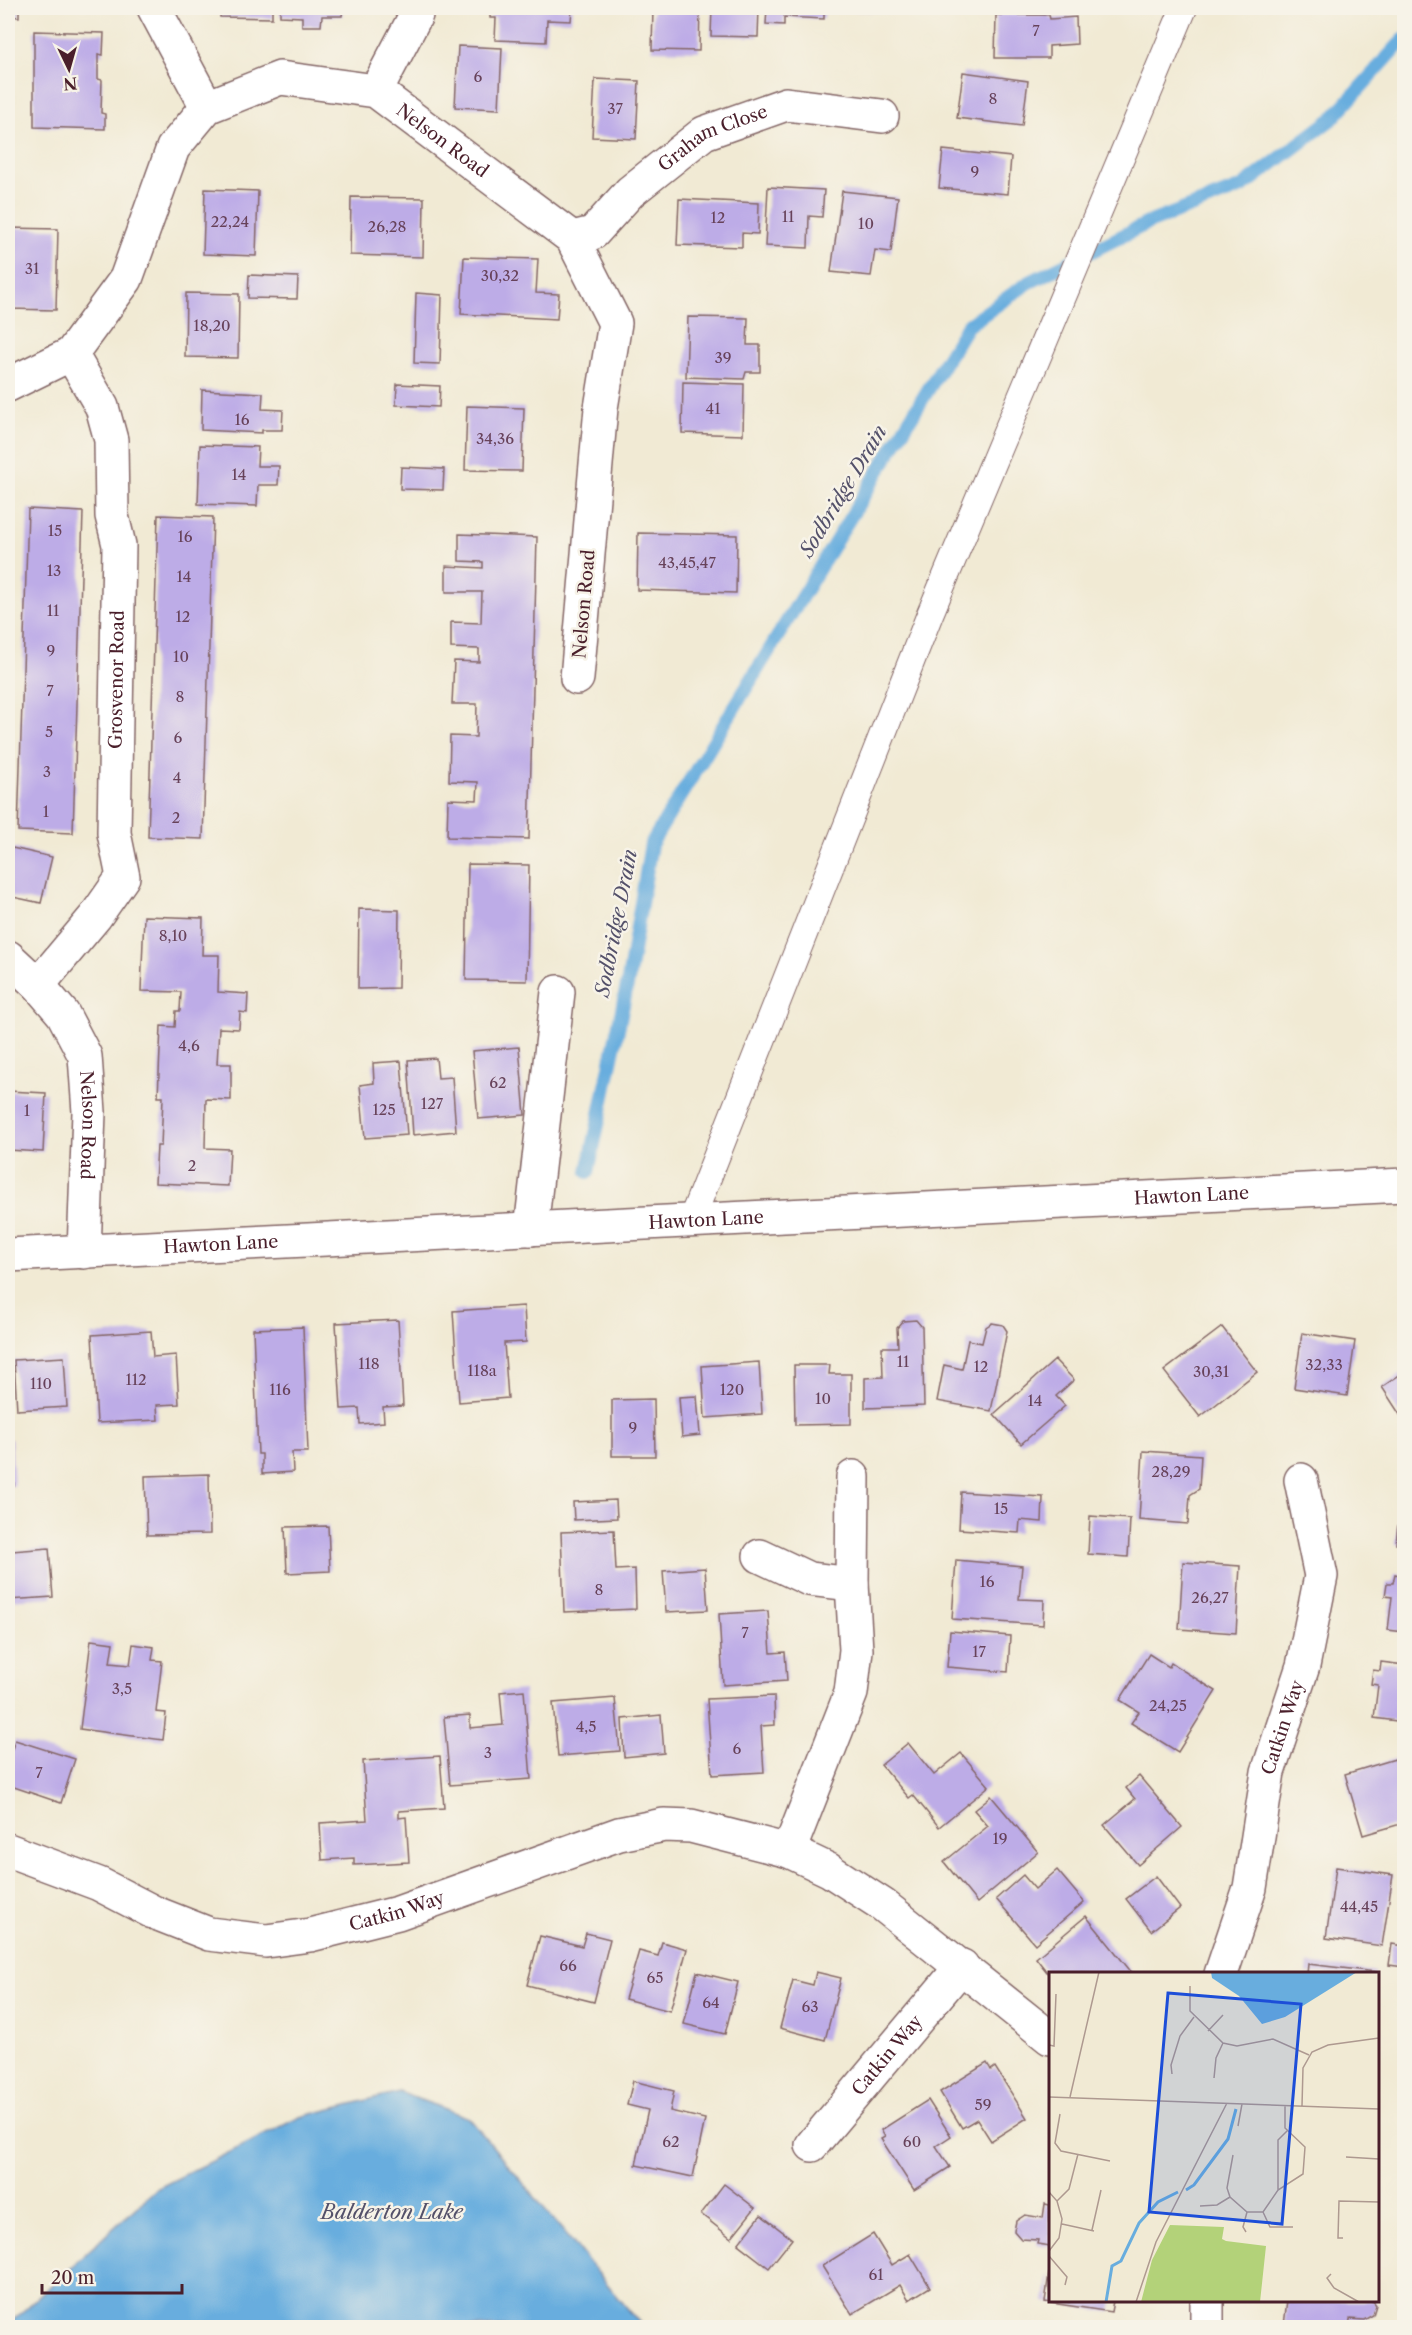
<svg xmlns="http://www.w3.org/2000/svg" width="1412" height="2335" font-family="'Libre Caslon Text',serif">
<rect width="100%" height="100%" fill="#f7f3e8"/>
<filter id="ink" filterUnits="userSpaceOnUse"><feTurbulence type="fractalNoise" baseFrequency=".0167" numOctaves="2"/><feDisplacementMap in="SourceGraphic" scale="12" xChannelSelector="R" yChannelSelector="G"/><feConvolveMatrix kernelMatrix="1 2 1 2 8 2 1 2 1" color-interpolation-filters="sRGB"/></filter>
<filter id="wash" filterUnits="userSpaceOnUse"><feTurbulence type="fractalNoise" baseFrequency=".008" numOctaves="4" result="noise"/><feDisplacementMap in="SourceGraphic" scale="24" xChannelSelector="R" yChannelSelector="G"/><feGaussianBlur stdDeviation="1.35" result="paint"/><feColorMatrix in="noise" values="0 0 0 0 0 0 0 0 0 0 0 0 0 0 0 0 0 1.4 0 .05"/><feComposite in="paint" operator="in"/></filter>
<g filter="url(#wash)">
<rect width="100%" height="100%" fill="#f1ead4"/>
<polygon fill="#68adde" stroke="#596684" stroke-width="1.5" points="399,2092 469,2118 643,2327 8,2327 8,2325 156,2189 300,2117"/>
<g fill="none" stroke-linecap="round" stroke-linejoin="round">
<polyline stroke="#68adde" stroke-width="14" points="588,1172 628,981 651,844 967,326 1028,283 1148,223 1242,187 1333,118 1404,39"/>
</g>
<g id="blocks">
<g fill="#bdace7">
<polygon points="8,8 19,8 19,17 8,16"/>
<polygon points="220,8 272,8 272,18 220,17"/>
<polygon points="280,8 343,8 342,16 322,16 321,26 302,26 302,17 280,16"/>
<polygon points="490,8 572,8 571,21 547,20 546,42 495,40 496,18 490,18"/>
<polygon points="653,8 700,8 699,51 652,50"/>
<polygon points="712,8 759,8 758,37 711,36"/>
<polygon points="767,8 824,8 824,19 784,17 784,25 766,24"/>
<polygon points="850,8 913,8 913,12 850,11"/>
<polygon points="996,15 1049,15 1050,19 1076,17 1077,44 1049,46 1049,58 995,58"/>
<polygon points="34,31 104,33 103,55 98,54 98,79 102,80 101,113 105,114 105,129 34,127"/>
<polygon points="458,46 502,48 499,109 455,107"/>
<polygon points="963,72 1028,81 1022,126 957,118"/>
<polygon points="595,79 639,81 636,139 592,137"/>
<polygon points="8,126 13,127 12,147 8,147"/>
<polygon points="943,150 1011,157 1008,194 939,188"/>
<polygon points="768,187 824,190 822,217 809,216 808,248 765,246"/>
<polygon points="205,189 258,191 256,256 203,254"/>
<polygon points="842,191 898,197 891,252 875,250 871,276 831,272"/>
<polygon points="351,197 424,198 423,257 350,255"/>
<polygon points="679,199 759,203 758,234 742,233 742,247 677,245"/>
<polygon points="8,228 58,229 56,310 8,309"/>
<polygon points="464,257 538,259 536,293 559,294 557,319 461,314"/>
<polygon points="249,275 298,277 297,299 248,298"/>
<polygon points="186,293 239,294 238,358 185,357"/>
<polygon points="416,293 442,295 440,364 414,363"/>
<polygon points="688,317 748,318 747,345 760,345 760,372 746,372 744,379 686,377"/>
<polygon points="683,382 744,384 743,435 682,433"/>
<polygon points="397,384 440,386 439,407 396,405"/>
<polygon points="202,390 263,393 262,409 283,410 282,430 262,430 262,433 201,430"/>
<polygon points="467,406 524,408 522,471 465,470"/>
<polygon points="200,445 258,447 257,466 279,466 278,485 258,485 257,506 198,504"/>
<polygon points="401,467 444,469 443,490 400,489"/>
<polygon points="28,509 83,512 73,833 18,831"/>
<polygon points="158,515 213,517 203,839 148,837"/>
<polygon points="638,533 737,535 736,593 637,590"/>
<polygon points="459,534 537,537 529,839 447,837 448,799 477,800 478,782 449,781 450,736 476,737 477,704 452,704 454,661 479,662 479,649 451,648 451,622 481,623 482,592 446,592 446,566 483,568 483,562 459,561"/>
<polygon points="8,847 52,857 41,903 8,896"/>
<polygon points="468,864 529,865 527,981 466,980"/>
<polygon points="359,909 399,910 398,988 358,989"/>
<polygon points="144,916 203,918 202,955 219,955 218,992 248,994 247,1013 240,1012 239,1029 219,1028 217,1064 231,1064 231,1100 206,1099 205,1148 230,1149 228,1186 155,1183 157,1146 161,1146 163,1097 158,1097 161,1026 175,1027 176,1011 180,1011 181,992 141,991"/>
<polygon points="519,1047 525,1115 478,1119 472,1051"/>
<polygon points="436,1058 438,1078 452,1077 456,1131 413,1135 408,1060"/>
<polygon points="401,1061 407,1135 365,1138 360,1085 374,1083 373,1063"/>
<polygon points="8,1091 46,1093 43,1152 8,1150"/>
<polygon points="524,1306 526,1342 504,1343 508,1398 459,1402 453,1311"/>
<polygon points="398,1320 403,1406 383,1407 384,1422 360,1424 359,1408 341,1409 336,1323"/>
<polygon points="916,1320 922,1327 924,1406 865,1408 865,1378 883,1377 882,1347 898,1347 897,1328 903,1321"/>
<polygon points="992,1323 1003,1325 1007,1331 991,1411 937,1401 944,1365 962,1369 968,1340 982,1343 986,1327"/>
<polygon points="303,1327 308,1452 292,1452 293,1472 262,1474 262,1454 258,1454 253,1329"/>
<polygon points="1222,1327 1257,1372 1200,1417 1164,1371"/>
<polygon points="151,1331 153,1357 176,1355 179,1404 157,1405 158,1420 97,1423 92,1335"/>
<polygon points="1302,1333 1355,1341 1347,1396 1294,1388"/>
<polygon points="64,1357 67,1407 17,1410 14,1360"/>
<polygon points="1055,1360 1074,1380 1056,1396 1065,1406 1021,1444 994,1414"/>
<polygon points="759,1362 762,1414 705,1418 702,1366"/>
<polygon points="794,1365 830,1365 829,1374 851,1374 851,1424 795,1425"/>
<polygon points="1404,1372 1404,1421 1382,1387"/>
<polygon points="697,1396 700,1435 682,1437 679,1397"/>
<polygon points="654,1399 655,1456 612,1456 612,1400"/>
<polygon points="11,1439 14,1486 8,1486 8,1440"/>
<polygon points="1143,1451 1201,1455 1199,1489 1190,1495 1188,1524 1139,1520"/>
<polygon points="209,1474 210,1534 147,1535 145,1476"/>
<polygon points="1402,1482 1404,1483 1404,1545 1396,1544"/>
<polygon points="961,1492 1043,1497 1042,1522 1020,1520 1019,1533 959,1529"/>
<polygon points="616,1500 617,1518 574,1520 573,1502"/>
<polygon points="1090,1516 1130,1519 1128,1557 1088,1554"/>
<polygon points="328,1526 330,1571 287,1573 285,1527"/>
<polygon points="614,1530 616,1570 635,1569 636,1609 564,1612 561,1532"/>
<polygon points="8,1531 10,1531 12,1551 49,1548 53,1597 8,1600"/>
<polygon points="956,1560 1022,1566 1019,1599 1044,1600 1043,1625 952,1619"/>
<polygon points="1183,1562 1240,1566 1236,1633 1179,1629"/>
<polygon points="705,1568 708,1610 666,1612 663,1571"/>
<polygon points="1395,1574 1404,1576 1404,1632 1388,1630 1392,1597 1385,1596 1387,1583 1393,1583"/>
<polygon points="768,1611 771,1653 785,1652 787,1681 723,1685 719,1614"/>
<polygon points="950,1631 1010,1636 1008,1672 947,1667"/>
<polygon points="91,1640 113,1643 110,1663 130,1665 133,1644 154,1647 152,1660 162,1661 156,1712 166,1713 163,1740 80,1729"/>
<polygon points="1149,1654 1169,1667 1171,1663 1216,1691 1178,1752 1131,1723 1139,1712 1120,1700"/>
<polygon points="1381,1662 1404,1665 1404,1722 1374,1718 1378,1685 1371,1684 1373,1670 1380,1671"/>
<polygon points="524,1690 531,1779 450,1785 444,1717 470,1715 470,1728 503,1725 500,1692"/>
<polygon points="774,1696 775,1725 761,1726 764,1772 712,1775 707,1699"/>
<polygon points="615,1698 620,1751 558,1756 553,1703"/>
<polygon points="661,1715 664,1753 624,1757 622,1719"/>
<polygon points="15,1740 75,1759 61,1803 8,1785 8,1761"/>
<polygon points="908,1743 934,1775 961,1753 989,1786 939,1827 913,1795 909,1798 881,1765"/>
<polygon points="440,1756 444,1808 399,1811 399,1818 406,1817 409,1862 354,1865 354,1858 322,1860 320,1823 367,1820 363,1761"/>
<polygon points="1395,1759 1404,1792 1404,1823 1363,1835 1345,1774"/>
<polygon points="1139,1776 1182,1827 1138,1865 1104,1825 1135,1799 1126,1788"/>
<polygon points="991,1796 1038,1852 977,1903 944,1862 988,1826 974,1810"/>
<polygon points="1336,1867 1393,1875 1382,1946 1326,1938"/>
<polygon points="1057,1870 1084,1902 1035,1944 996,1899 1023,1875 1035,1889"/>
<polygon points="1156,1876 1180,1908 1151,1931 1126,1899"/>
<polygon points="1086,1916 1133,1974 1067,1972 1050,1976 1036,1958"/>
<polygon points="586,1933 610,1939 594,2002 527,1985 540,1936 582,1946"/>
<polygon points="662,1942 687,1949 670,2011 625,1999 639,1951 658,1956"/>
<polygon points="1392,1944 1404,1946 1404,1967 1389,1965"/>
<polygon points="1308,1964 1375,1972 1375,1974 1307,1974"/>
<polygon points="697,1972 738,1982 725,2034 684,2024"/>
<polygon points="816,1972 841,1978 825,2040 780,2028 793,1980 813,1985"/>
<polygon points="987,2063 991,2070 995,2067 1027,2118 991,2141 977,2119 962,2128 940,2092"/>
<polygon points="633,2081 674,2091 670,2111 705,2119 693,2177 636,2165 648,2110 627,2105"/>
<polygon points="928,2100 951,2136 936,2146 950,2167 914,2190 881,2139 885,2137 881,2130"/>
<polygon points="724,2184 755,2208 731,2238 701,2214"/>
<polygon points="1045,2204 1050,2205 1050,2246 1037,2244 1038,2240 1021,2239 1014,2231 1016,2221 1025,2215 1043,2218"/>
<polygon points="761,2215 792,2239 769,2268 738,2244"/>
<polygon points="873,2234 892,2265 910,2254 930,2287 909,2300 900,2285 852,2314 822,2266"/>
<polygon points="1049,2273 1050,2301 1113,2301 1111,2312 1045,2302"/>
<polygon points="1287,2301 1373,2301 1376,2305 1373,2315 1364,2320 1350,2319 1349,2328 1304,2328 1284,2325"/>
</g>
</g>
</g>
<g filter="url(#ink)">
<use href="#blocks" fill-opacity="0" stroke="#846666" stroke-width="1.5"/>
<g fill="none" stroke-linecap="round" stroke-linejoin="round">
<g stroke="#846666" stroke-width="28">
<polyline id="service" points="691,1221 930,614 1184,8"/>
</g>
<g stroke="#846666" stroke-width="36">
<g id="minor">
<polyline points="154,8 207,107"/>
<polyline points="376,91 416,15 416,8"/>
<path id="s1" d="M572,238L593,233L630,192L704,133L786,104L882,116"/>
<path id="s2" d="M8,385L71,354L126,279L173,148L207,107L280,78L376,91L572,238L615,323L601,408L577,678"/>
<path id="s3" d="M8,957L38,985L63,1014L85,1056L89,1112L84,1252"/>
<path id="s4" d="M38,985L95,917L123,877L114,833L119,545L112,516L111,440L102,407L71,354"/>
<polyline points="531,1229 558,992"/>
<polyline points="760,1556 809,1579 852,1584"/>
<path id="s5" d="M8,1850L99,1884L153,1912L209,1934L266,1941L310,1935L398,1913L619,1834L664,1825L691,1826L789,1851L829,1870L883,1905L1050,2038"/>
<polyline points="789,1851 851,1693 856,1650 852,1584 853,1477"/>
<path id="s6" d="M1221,1974L1250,1888L1268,1772L1303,1666L1321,1576L1301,1480"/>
<path id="s7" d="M812,2145L962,1966"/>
<polyline points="1207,2328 1207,2300"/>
</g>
</g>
<g stroke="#846666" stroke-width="36">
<g id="tertiary">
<path id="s8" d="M8,1255L1404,1185"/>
</g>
</g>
<use href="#service" stroke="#fff" stroke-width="26"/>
<use href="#minor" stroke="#fff" stroke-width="33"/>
<use href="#tertiary" stroke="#fff" stroke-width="33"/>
</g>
</g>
<g text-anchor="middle" stroke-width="5" stroke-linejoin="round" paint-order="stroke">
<g font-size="15" fill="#67425a">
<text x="1036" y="36">7</text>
<text x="478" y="82">6</text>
<text x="993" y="104">8</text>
<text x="615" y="114">37</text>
<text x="975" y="177">9</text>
<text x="788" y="222">11</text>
<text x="718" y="223">12</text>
<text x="230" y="227">22,24</text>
<text x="866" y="229">10</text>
<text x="387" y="232">26,28</text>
<text x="32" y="274">31</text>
<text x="500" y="281">30,32</text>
<text x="212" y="331">18,20</text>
<text x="723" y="363">39</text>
<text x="713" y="414">41</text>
<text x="242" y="425">16</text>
<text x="495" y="444">34,36</text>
<text x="239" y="480">14</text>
<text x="55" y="536">15</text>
<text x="185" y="542">16</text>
<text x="687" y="568">43,45,47</text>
<text x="54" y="576">13</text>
<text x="184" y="582">14</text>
<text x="53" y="616">11</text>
<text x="183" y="622">12</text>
<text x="51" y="656">9</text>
<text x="181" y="662">10</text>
<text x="50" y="696">7</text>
<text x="180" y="702">8</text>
<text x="49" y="737">5</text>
<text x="178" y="743">6</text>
<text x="47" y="777">3</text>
<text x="177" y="783">4</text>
<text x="46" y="817">1</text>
<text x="176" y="823">2</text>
<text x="173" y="941">8,10</text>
<text x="189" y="1051">4,6</text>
<text x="498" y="1088">62</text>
<text x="432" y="1109">127</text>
<text x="384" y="1115">125</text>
<text x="27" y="1116">1</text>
<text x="192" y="1171">2</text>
<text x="903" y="1367">11</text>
<text x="369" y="1369">118</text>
<text x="1324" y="1370">32,33</text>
<text x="981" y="1372">12</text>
<text x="482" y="1376">118a</text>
<text x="1211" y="1377">30,31</text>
<text x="136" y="1385">112</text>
<text x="41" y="1389">110</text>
<text x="280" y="1395">116</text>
<text x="732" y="1395">120</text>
<text x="823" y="1404">10</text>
<text x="1035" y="1406">14</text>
<text x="633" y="1433">9</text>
<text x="1171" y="1477">28,29</text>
<text x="1001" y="1514">15</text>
<text x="987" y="1587">16</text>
<text x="599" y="1595">8</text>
<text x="1210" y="1603">26,27</text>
<text x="745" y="1638">7</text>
<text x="979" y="1657">17</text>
<text x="122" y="1694">3,5</text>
<text x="1168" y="1711">24,25</text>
<text x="586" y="1732">4,5</text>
<text x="737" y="1754">6</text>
<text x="488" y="1758">3</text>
<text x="39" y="1778">7</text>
<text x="1000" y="1844">19</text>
<text x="1359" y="1912">44,45</text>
<text x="568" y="1971">66</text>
<text x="655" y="1983">65</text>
<text x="711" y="2008">64</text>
<text x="810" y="2012">63</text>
<text x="983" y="2110">59</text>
<text x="671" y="2147">62</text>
<text x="912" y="2147">60</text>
<text x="876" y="2280">61</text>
</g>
<g font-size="18" fill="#4a1f2b" stroke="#f7f3e8">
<text dy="6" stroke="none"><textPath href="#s1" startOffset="177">Graham Close</textPath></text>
<text dy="6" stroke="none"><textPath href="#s2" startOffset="614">Nelson Road</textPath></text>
<text transform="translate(584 604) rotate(-85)" y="6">Nelson Road</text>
<text dy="6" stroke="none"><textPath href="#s4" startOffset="336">Grosvenor Road</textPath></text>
<text dy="6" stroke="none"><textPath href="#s3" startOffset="196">Nelson Road</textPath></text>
<text dy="6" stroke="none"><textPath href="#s8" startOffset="1185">Hawton Lane</textPath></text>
<text dy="6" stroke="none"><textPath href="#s8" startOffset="699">Hawton Lane</textPath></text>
<text dy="6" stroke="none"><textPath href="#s8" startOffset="213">Hawton Lane</textPath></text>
<text dy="6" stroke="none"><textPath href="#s6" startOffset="255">Catkin Way</textPath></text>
<text dy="6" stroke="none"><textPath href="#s5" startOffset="410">Catkin Way</textPath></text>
<text dy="6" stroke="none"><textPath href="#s7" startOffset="117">Catkin Way</textPath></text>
</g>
<g font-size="20" font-style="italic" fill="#54516a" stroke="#f7f3e8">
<text transform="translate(843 491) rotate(-59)" y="7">Sodbridge Drain</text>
<text transform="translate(616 923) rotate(-79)" y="7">Sodbridge Drain</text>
<text x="392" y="2219">Balderton Lake</text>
</g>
</g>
<g transform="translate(1049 1972)">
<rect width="330" height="330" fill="#f1ead4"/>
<path d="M121,253L175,255L173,267L177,269L217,274L211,330H92L103,288Z" fill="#b3d279"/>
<path d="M162,0H308L236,45L213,52L190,24L163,6Z" fill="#68adde"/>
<path fill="none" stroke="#68adde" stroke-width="3" d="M137,218L145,213L179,167L187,137M57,330L63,294L72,289L90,251L109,230L129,220"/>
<path fill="none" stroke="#ae9990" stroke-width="1.5" d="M141,14V39L174,71L188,74L224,67L260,83M159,59L174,43M0,73L5,74L7,22M123,102L122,93L131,64L145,45M165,106L167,86L174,71M0,125L330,137M21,125L50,0M253,134L254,96L263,80L279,73L330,66M11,142L6,171L12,179L61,189M189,154L193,132M184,183L178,216L181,225L198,240H214L229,218L254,202L256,175L236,156V133M297,185L330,187M229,218V168L238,159M0,220L8,229L13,247L10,266L0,279M8,229L20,217L29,182M151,234L168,233L181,225M214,240L221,255H244M13,252L45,259M43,258L52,218M197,260L194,255L198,240M294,266H289L290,229L330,230M0,284L18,305L16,313M282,302L278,306L285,316L310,330M87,330L107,270L178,131"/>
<path fill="#1d4ed8" fill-opacity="0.15" stroke="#1d4ed8" stroke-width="3" d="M119,21L252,32L233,252L100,240Z"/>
<rect width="330" height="330" fill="none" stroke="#4a1f2b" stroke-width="3"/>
</g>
<rect width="1412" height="2335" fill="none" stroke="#f7f3e8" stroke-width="30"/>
<g transform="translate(69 69) rotate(175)" stroke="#f7f3e8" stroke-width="4.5" paint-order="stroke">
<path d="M0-4.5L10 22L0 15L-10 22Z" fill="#4a1f2b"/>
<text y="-9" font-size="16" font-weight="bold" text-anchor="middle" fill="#4a1f2b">N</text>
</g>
<path d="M42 2284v9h140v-9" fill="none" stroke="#4a1f2b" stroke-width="3"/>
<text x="51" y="2284" font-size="18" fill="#4a1f2b" stroke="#f7f3e8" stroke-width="4.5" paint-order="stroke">20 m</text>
</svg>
